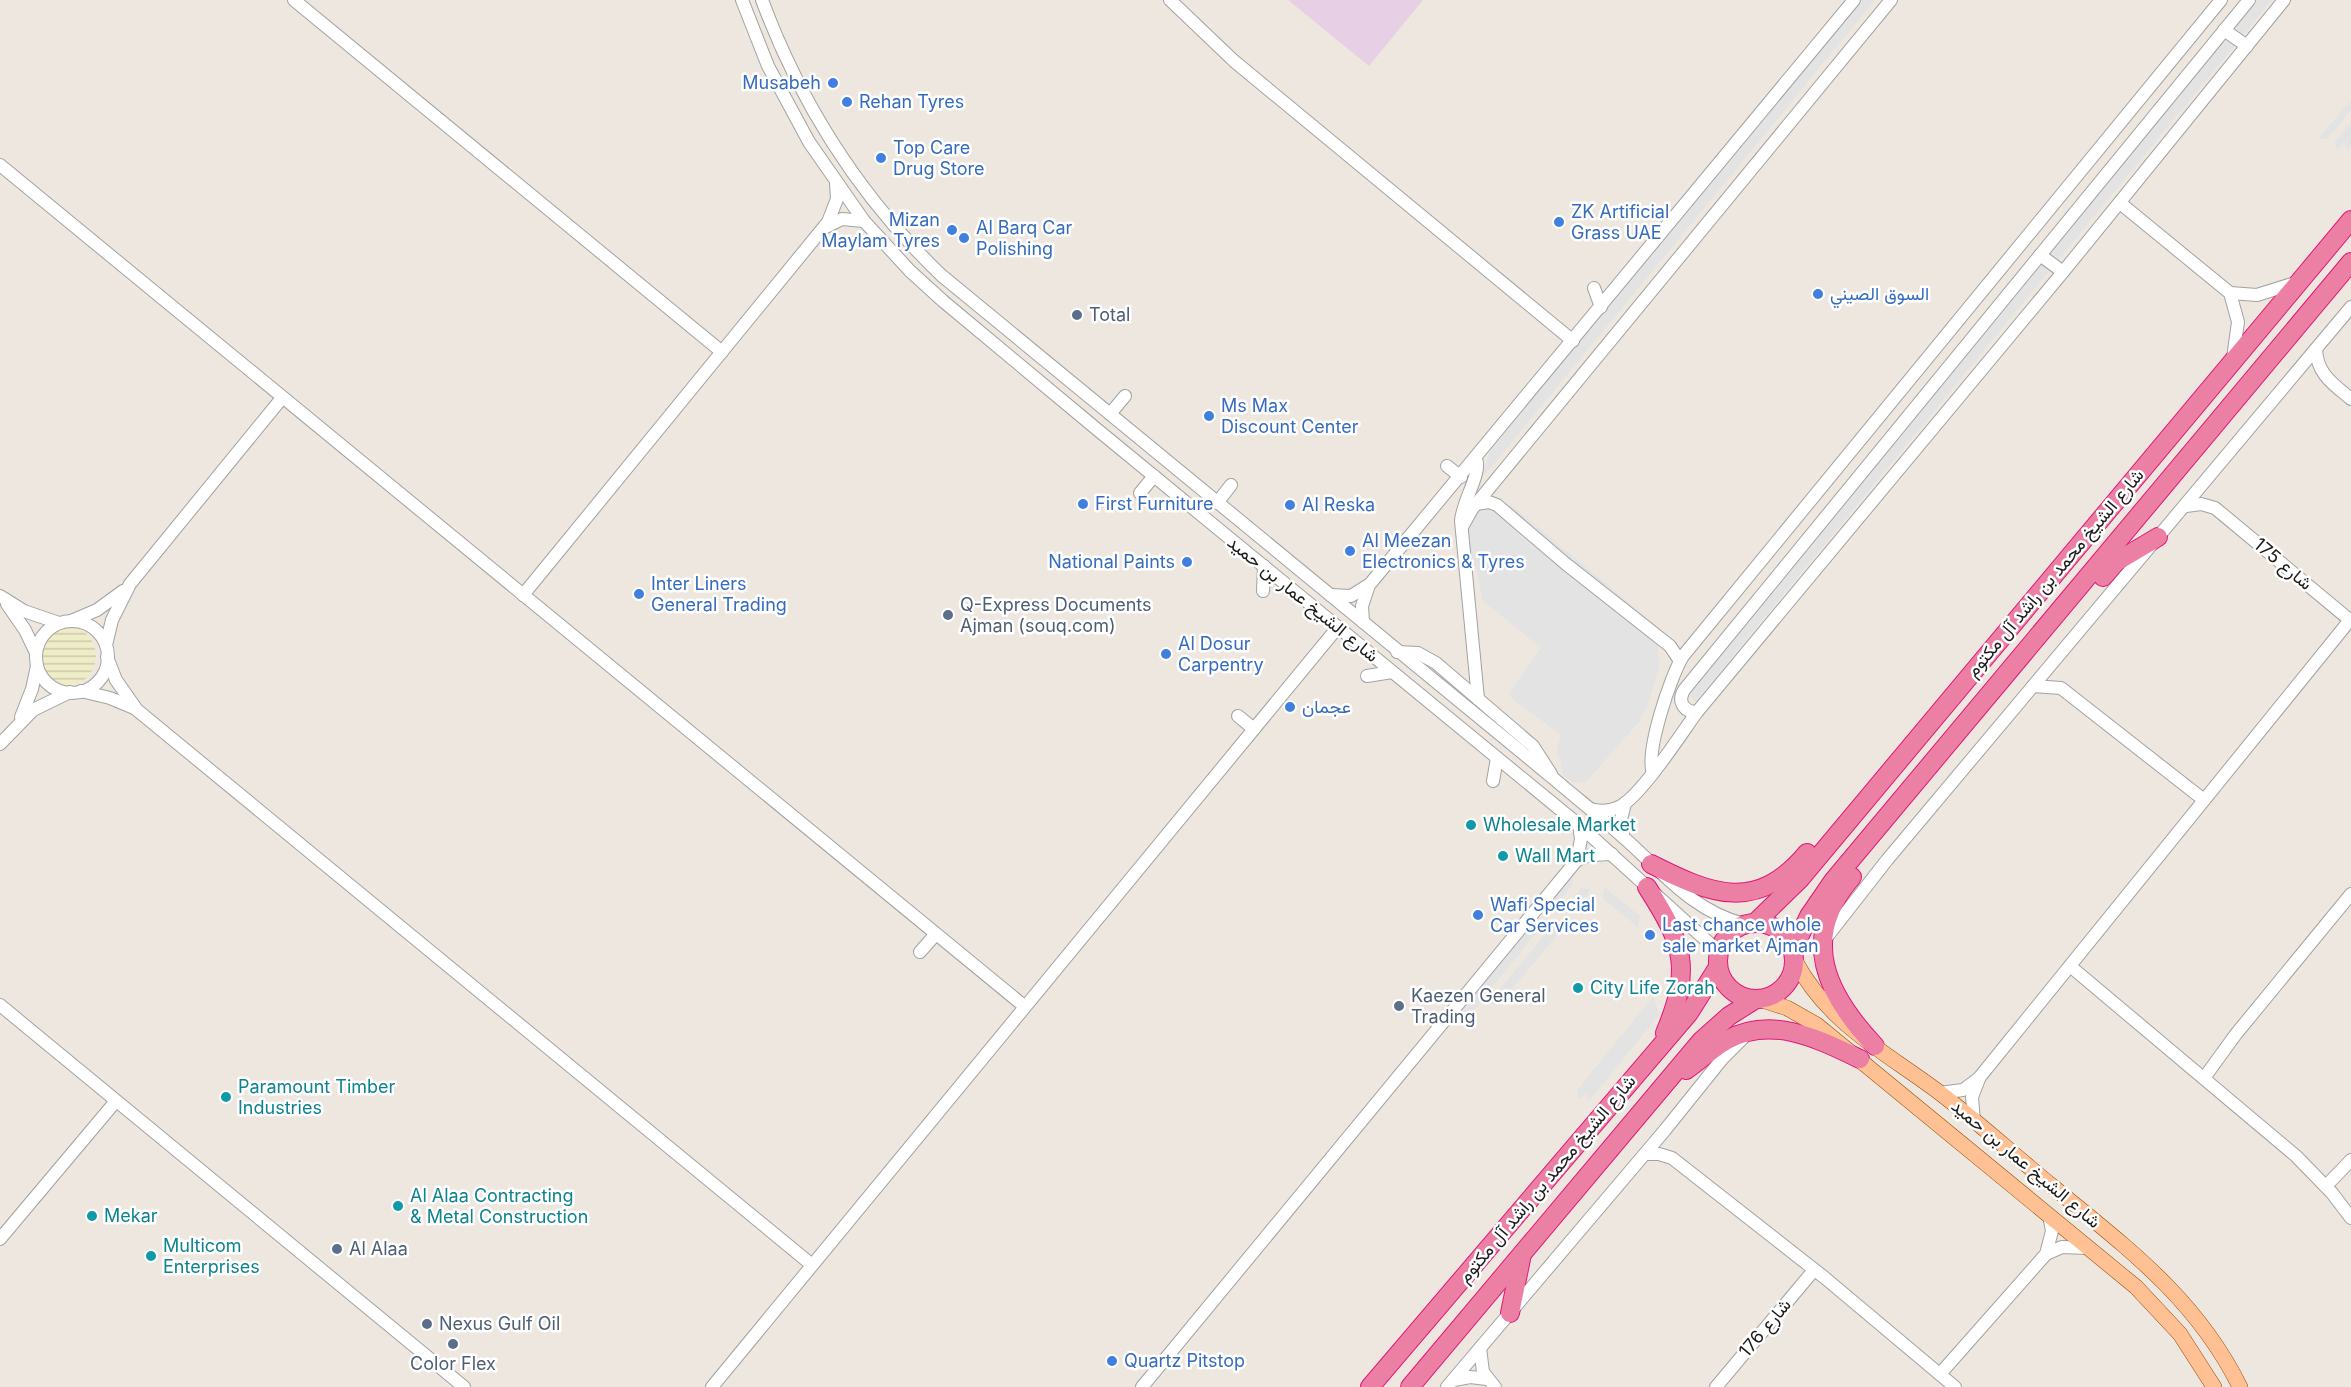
<svg xmlns="http://www.w3.org/2000/svg" width="2351" height="1387" font-family="Inter,Vazirmatn,sans-serif">
<defs>
<pattern id="farmland-rules" width="6" height="5" patternUnits="userSpaceOnUse" patternTransform="scale(1.5)"><rect width="6" height="5" fill="#efecc8"/><path d="M0 2.5h6" fill="none" stroke="#cccaab"/></pattern>
</defs>
<rect width="100%" height="100%" fill="#eee7df"/>
<polygon fill="#e7d0e6" points="1288,0 1423,0 1369,66"/>
<circle fill="url(#farmland-rules)" cx="66" cy="656" r="30"/>
<g fill="#e3e3e3">
<polygon points="1854,0 1875,0 1479,482 1496,434"/>
<polygon points="2258,0 2272,0 1695,702 1689,694"/>
<polygon points="2351,100 2351,110 2327,139 2318,139"/>
<polygon points="2351,123 2351,147 2347,151 2345,141 2337,150 2334,143"/>
<polygon points="1493,502 1511,505 1657,626 1659,667 1649,702 1639,722 1585,783 1573,782 1563,776 1560,759 1556,754 1561,735 1511,698 1510,692 1541,648 1482,600 1477,570 1465,558 1465,527 1479,507"/>
<polygon points="1572,874 1573,884 1556,905 1554,895"/>
<polygon points="1604,887 1640,916 1638,927 1603,899"/>
<polygon points="1581,888 1591,889 1579,905 1570,904"/>
<polygon points="1535,917 1541,927 1462,1024 1455,1025 1454,1017"/>
<polygon points="1557,920 1568,922 1499,1005 1488,1003"/>
<polygon points="1653,997 1659,1015 1588,1102 1586,1093 1579,1100 1577,1090"/>
</g>
<g fill="none" stroke-linecap="round" stroke-linejoin="round">
<g stroke="#a2a2a2" stroke-width="14">
<g id="minor">
<polyline points="294,0 722,352"/>
<polyline points="742,0 768,66 809,142 864,221 910,271 943,301 1099,431 1579,825 1719,952"/>
<path d="M762,0C801,105 860,197 941,275L1553,778C1576,798 1600,816 1623,837C1662,871 1692,911 1744,924"/>
<polyline points="1170,0 1234,61 1573,341"/>
<polyline points="2224,30 2247,46"/>
<polyline points="0,165 1024,1006"/>
<polyline points="2120,203 2230,293 2238,322 2233,358"/>
<polyline points="824,228 842,219 864,221"/>
<polyline points="2040,255 2063,272"/>
<polyline points="1594,288 1601,307"/>
<polyline points="2230,293 2257,295 2295,283"/>
<path d="M2316,349C2317,374 2333,384 2351,399"/>
<polyline points="1110,414 1125,396"/>
<path d="M1476,459C1482,473 1462,502 1461,521L1478,699"/>
<polyline points="1447,466 1461,477"/>
<polyline points="1140,493 1154,476"/>
<polyline points="1217,503 1231,485"/>
<polyline points="1476,504 1489,502 1497,505 1566,564 1670,646 1680,661"/>
<polyline points="2186,506 2201,504 2215,508 2351,621"/>
<polyline points="1462,527 1472,509 1891,0"/>
<polyline points="1263,591 1264,566"/>
<polyline points="523,595 828,222 837,199 836,183"/>
<polyline points="1330,595 1351,596 1370,584 1854,0"/>
<polyline points="0,596 24,611 59,623"/>
<polyline points="7,604 25,630 36,653"/>
<polyline points="71,621 97,610 123,591"/>
<circle cx="72" cy="657" r="36"/>
<polyline points="1363,622 1362,606 1368,588"/>
<polyline points="106,645 112,620 130,584 282,398"/>
<polyline points="1397,652 1418,653 1436,663 1533,746 1551,774"/>
<polyline points="107,657 116,680 137,710 812,1265"/>
<polyline points="1367,676 1392,672"/>
<polyline points="2033,686 2061,688 2204,800"/>
<polyline points="81,691 110,698 134,708"/>
<path d="M1697,712C1684,712 1677,702 1684,690L2249,0"/>
<polyline points="1238,716 1254,729"/>
<polyline points="21,717 32,689 37,666"/>
<polyline points="0,744 33,710 70,692"/>
<path d="M1653,773C1645,752 1671,675 1683,656L2221,0"/>
<polyline points="1493,781 1497,758"/>
<path d="M1590,809C1601,812 1611,811 1621,806C1643,793 1681,734 1697,712L2063,272L2284,0"/>
<polyline points="1623,836 1621,820 1625,803"/>
<polyline points="1577,860 1591,855 1612,854"/>
<polyline points="1826,938 1887,860 2351,307"/>
<polyline points="920,952 935,935"/>
<polyline points="2070,966 2296,1156 2332,1193 2351,1218"/>
<polyline points="0,1005 464,1387"/>
<polyline points="2204,1078 2236,1034 2351,894"/>
<polyline points="1939,1093 1963,1090 1979,1078 2350,620"/>
<polyline points="1974,1122 1972,1097 1979,1079"/>
<polyline points="1645,1154 1659,1154 1672,1158 1825,1278 1955,1387"/>
<polyline points="2326,1186 2351,1160"/>
<polyline points="0,1239 116,1101"/>
<polyline points="2046,1254 2062,1247 2088,1248"/>
<polyline points="1480,1348 1483,1372 1495,1387"/>
<polyline points="1940,1374 2046,1254 2052,1231 2049,1215"/>
<polyline points="1454,1380 1470,1377 1487,1379"/>
<polyline points="712,1387 1338,627"/>
<polyline points="1142,1387 1577,860 1581,839 1579,825"/>
<polyline points="1447,1387 1665,1130 1722,1059 1743,1038"/>
<polyline points="1716,1387 1814,1270"/>
</g>
</g>
<g stroke="#924c00" stroke-width="16">
<g id="major">
<path d="M1794,959C1828,1024 1884,1051 1940,1093C1978,1122 2014,1155 2052,1186C2126,1247 2196,1298 2240,1387"/>
<polyline points="1759,999 1787,1008 1817,1025 2136,1287 2180,1334 2214,1387"/>
</g>
</g>
<g stroke="#e1177a" stroke-width="20">
<g id="highway">
<polyline points="2103,577 2116,562 2158,537"/>
<path d="M1651,864C1712,895 1757,913 1807,853"/>
<path d="M1852,877C1798,939 1827,995 1875,1046"/>
<path d="M1647,887C1684,945 1692,968 1665,1033"/>
<polyline points="1756,922 1800,879 2351,220"/>
<circle cx="1756" cy="961" r="38"/>
<polyline points="1793,950 1809,916 1833,881 2351,262"/>
<path d="M1686,1070C1700,1061 1712,1048 1727,1040C1772,1015 1818,1039 1860,1059"/>
<polyline points="1510,1313 1522,1254"/>
<polyline points="1370,1387 1689,1013 1718,967"/>
<polyline points="1410,1387 1701,1041 1729,1016 1756,999"/>
</g>
</g>
<use href="#minor" stroke="#fff" stroke-width="12"/>
<use href="#major" stroke="#ffc093" stroke-width="15"/>
<use href="#highway" stroke="#ec80a4" stroke-width="18"/>
</g>
<g fill="#3f7fe0" stroke="#fff" stroke-width="2">
<circle cx="833" cy="83" r="6"/>
<circle cx="847" cy="102" r="6"/>
<circle cx="881" cy="158" r="6"/>
<circle cx="1559" cy="222" r="6"/>
<circle cx="952" cy="230" r="6"/>
<circle cx="964" cy="238" r="6"/>
<circle cx="1818" cy="294" r="6"/>
<circle cx="1209" cy="416" r="6"/>
<circle cx="1083" cy="504" r="6"/>
<circle cx="1290" cy="505" r="6"/>
<circle cx="1350" cy="551" r="6"/>
<circle cx="1187" cy="562" r="6"/>
<circle cx="639" cy="594" r="6"/>
<circle cx="1166" cy="654" r="6"/>
<circle cx="1290" cy="707" r="6"/>
<circle cx="1478" cy="915" r="6"/>
<circle cx="1650" cy="935" r="6"/>
<circle cx="1112" cy="1361" r="6"/>
</g>
<g fill="#5c6f8a" stroke="#fff" stroke-width="2">
<circle cx="1077" cy="315" r="6"/>
<circle cx="948" cy="615" r="6"/>
<circle cx="1399" cy="1006" r="6"/>
<circle cx="337" cy="1249" r="6"/>
<circle cx="427" cy="1324" r="6"/>
<circle cx="453" cy="1344" r="6"/>
</g>
<g fill="#0f9aa8" stroke="#fff" stroke-width="2">
<circle cx="1471" cy="825" r="6"/>
<circle cx="1503" cy="856" r="6"/>
<circle cx="1578" cy="988" r="6"/>
<circle cx="226" cy="1097" r="6"/>
<circle cx="398" cy="1206" r="6"/>
<circle cx="92" cy="1216" r="6"/>
<circle cx="151" cy="1256" r="6"/>
</g>
<g text-anchor="middle" stroke-width="5" stroke-linejoin="round" paint-order="stroke">
<g font-size="18" fill="#366cbe" stroke="#fff" text-anchor="start">
<text x="821" y="89" text-anchor="end">Musabeh</text>
<text x="859" y="108">Rehan Tyres</text>
<text x="893" y="154">Top Care<tspan x="893" dy="21">Drug Store</tspan></text>
<text x="1571" y="218">ZK Artificial<tspan x="1571" dy="21">Grass UAE</tspan></text>
<text x="940" y="226" text-anchor="end">Mizan<tspan x="940" dy="21">Maylam Tyres</tspan></text>
<text x="976" y="234">Al Barq Car<tspan x="976" dy="21">Polishing</tspan></text>
<text x="1830" y="300">السوق الصيني</text>
<text x="1221" y="412">Ms Max<tspan x="1221" dy="21">Discount Center</tspan></text>
<text x="1095" y="510">First Furniture</text>
<text x="1302" y="511">Al Reska</text>
<text x="1362" y="547">Al Meezan<tspan x="1362" dy="21">Electronics &amp; Tyres</tspan></text>
<text x="1175" y="568" text-anchor="end">National Paints</text>
<text x="651" y="590">Inter Liners<tspan x="651" dy="21">General Trading</tspan></text>
<text x="1178" y="650">Al Dosur<tspan x="1178" dy="21">Carpentry</tspan></text>
<text x="1302" y="713">عجمان</text>
<text x="1490" y="911">Wafi Special<tspan x="1490" dy="21">Car Services</tspan></text>
<text x="1662" y="931">Last chance whole<tspan x="1662" dy="21">sale market Ajman</tspan></text>
<text x="1124" y="1367">Quartz Pitstop</text>
</g>
<g font-size="18" fill="#4e5e75" stroke="#fff" text-anchor="start">
<text x="1089" y="321">Total</text>
<text x="960" y="611">Q-Express Documents<tspan x="960" dy="21">Ajman (souq.com)</tspan></text>
<text x="1411" y="1002">Kaezen General<tspan x="1411" dy="21">Trading</tspan></text>
<text x="349" y="1255">Al Alaa</text>
<text x="439" y="1330">Nexus Gulf Oil</text>
<text x="453" y="1370" text-anchor="middle">Color Flex</text>
</g>
<g font-size="18" fill="#1b1b1b" stroke="#fff">
<text transform="translate(2283 564) rotate(40)" y="6">شارع 175</text>
<text transform="translate(2055 573) rotate(-50)" y="6">شارع الشيخ محمد بن راشد آل مكتوم</text>
<text transform="translate(1303 599) rotate(39)" y="6">شارع الشيخ عمار بن حميد</text>
<text transform="translate(2026 1164) rotate(40)" y="6">شارع الشيخ عمار بن حميد</text>
<text transform="translate(1547 1179) rotate(-50)" y="6">شارع الشيخ محمد بن راشد آل مكتوم</text>
<text transform="translate(1765 1328) rotate(-50)" y="6">شارع 176</text>
</g>
<g font-size="18" fill="#0d838f" stroke="#fff" text-anchor="start">
<text x="1483" y="831">Wholesale Market</text>
<text x="1515" y="862">Wall Mart</text>
<text x="1590" y="994">City Life Zorah</text>
<text x="238" y="1093">Paramount Timber<tspan x="238" dy="21">Industries</tspan></text>
<text x="410" y="1202">Al Alaa Contracting<tspan x="410" dy="21">&amp; Metal Construction</tspan></text>
<text x="104" y="1222">Mekar</text>
<text x="163" y="1252">Multicom<tspan x="163" dy="21">Enterprises</tspan></text>
</g>
</g>
</svg>
